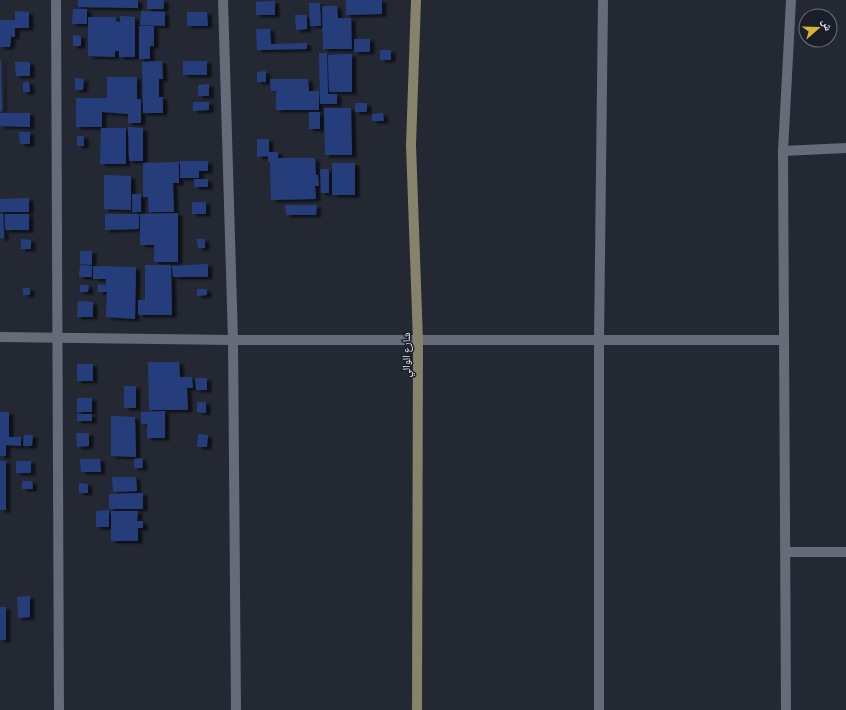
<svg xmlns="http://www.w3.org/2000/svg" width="846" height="710" font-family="'Source Sans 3','Noto Naskh Arabic',sans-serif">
<defs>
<filter id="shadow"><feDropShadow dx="4.5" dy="2.5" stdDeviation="1" flood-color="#0009"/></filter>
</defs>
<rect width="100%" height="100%" fill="#232833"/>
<g fill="#273e7b" filter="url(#shadow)">
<polygon points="78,0 138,0 138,8 78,7"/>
<rect x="147" y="0" width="17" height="9"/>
<polygon points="346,0 382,0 382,14 346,15"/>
<polygon points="275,1 275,15 256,15 256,2"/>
<polygon points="309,3 320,3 321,26 310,26"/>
<polygon points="322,6 337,6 338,18 351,18 352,49 323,49"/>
<polygon points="73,9 87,9 87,24 72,24"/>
<polygon points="15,11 29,12 29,28 15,28 15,37 11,37 10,47 0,47 0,20 15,20"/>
<polygon points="141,11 165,12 165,26 140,25"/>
<polygon points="187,12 207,12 208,26 187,26"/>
<polygon points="295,15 307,15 307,29 296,30"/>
<polygon points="120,16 135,17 135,57 119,57 119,51 115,51 115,57 88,56 88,17 116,17 116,21 120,22"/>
<polygon points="139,26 154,26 154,46 150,46 150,59 139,59"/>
<polygon points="256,29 270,29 271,44 307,43 307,49 257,50"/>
<polygon points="73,35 81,36 81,46 73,46"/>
<rect x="354" y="39" width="16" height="13"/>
<rect x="380" y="50" width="11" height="10"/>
<polygon points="319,53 327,53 328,94 337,94 337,104 320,104"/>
<polygon points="352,54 352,92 329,92 328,55"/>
<polygon points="0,60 1,60 2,111 0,111"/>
<polygon points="162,61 163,79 159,79 159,97 163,97 163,113 143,113 142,62"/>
<rect x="183" y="61" width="24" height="14"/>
<polygon points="15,62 30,62 30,76 16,76"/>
<polygon points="266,71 266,82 257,82 257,72"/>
<polygon points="107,77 137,77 137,99 141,99 141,123 128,123 128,114 102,112 102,127 76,127 76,98 107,98"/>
<polygon points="75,78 84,79 83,90 75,90"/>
<polygon points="270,79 308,79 309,91 319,91 319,110 276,110 276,91 271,91"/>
<polygon points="23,82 29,82 30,92 23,92"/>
<polygon points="209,84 209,96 198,96 198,85"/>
<polygon points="193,102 209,102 209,110 193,111"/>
<rect x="355" y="103" width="12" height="9"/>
<polygon points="324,108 351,108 352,155 325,155"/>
<rect x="309" y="112" width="11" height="17"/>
<polygon points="0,113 30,113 30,127 0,126"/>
<polygon points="383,113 384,121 372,121 372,114"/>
<polygon points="128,127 143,128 143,161 129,161"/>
<polygon points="101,128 126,128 126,164 100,164"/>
<polygon points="19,132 30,132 30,144 20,144"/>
<rect x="77" y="136" width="7" height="10"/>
<polygon points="257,139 269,139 269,152 278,152 278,158 315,158 316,175 318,175 319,186 315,186 316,199 271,200 270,162 268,162 268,156 257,157"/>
<polygon points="180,161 208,161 208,171 199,171 199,178 180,178"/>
<polygon points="179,162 179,183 173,183 174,212 149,212 148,197 143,197 143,163"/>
<rect x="332" y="163" width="23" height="32"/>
<polygon points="320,169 329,169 329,193 321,193"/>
<polygon points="104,175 131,176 131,210 104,209"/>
<rect x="194" y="179" width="14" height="8"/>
<rect x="132" y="194" width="9" height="18"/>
<polygon points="29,198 29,212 0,212 0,199"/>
<rect x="192" y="202" width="14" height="12"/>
<polygon points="285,205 317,205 316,215 286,215"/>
<polygon points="178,213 178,262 154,262 154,245 140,245 140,214"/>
<polygon points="0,214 3,214 4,238 0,238"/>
<rect x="5" y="214" width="24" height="16"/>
<polygon points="105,214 139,214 139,229 105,230"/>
<polygon points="21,239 31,240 31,249 21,249"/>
<polygon points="197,239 205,239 205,248 198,248"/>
<polygon points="80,251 92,251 92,265 80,264"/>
<polygon points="208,264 208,277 173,277 172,266"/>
<polygon points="80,265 92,266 92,277 79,277"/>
<polygon points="145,265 171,265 172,315 138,315 138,300 145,300"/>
<polygon points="93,266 136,267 135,319 106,317 107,292 98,292 98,284 106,285 106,279 93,279"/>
<polygon points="80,285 89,285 88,292 80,292"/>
<rect x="23" y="288" width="7" height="7"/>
<polygon points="197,289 207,289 207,295 197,296"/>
<polygon points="78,301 93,302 93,317 77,317"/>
<polygon points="148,362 179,362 180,377 192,377 193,388 187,388 188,410 149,410"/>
<rect x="77" y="364" width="16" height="17"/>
<polygon points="195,378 207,378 207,390 196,390"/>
<rect x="124" y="386" width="12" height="22"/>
<rect x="77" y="398" width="15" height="14"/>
<polygon points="197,402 206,402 206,413 197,412"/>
<polygon points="165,411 165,438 147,438 147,424 141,424 141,412"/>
<polygon points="0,412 9,412 9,437 21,437 21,446 6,445 6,456 0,456"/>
<rect x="77" y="414" width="15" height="7"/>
<polygon points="111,416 135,417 136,457 111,456"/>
<polygon points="76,433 89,433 89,446 77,447"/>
<polygon points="198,434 208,435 207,447 197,447"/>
<polygon points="24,435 33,435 32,446 23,446"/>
<polygon points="142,458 143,468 134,468 134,459"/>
<polygon points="80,459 100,459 101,472 81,472"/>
<rect x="0" y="461" width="6" height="49"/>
<rect x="16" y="461" width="15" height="12"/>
<polygon points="112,477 136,477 137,491 113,492"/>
<polygon points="22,481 32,481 33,489 22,489"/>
<polygon points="79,483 88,484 88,493 79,493"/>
<polygon points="143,493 143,509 109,509 109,494"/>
<polygon points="109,510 109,527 96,527 96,511"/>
<polygon points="111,511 138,511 137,521 143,521 143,528 138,528 138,541 111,541"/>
<polygon points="30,596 30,617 18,618 17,597"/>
<rect x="0" y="607" width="6" height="33"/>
</g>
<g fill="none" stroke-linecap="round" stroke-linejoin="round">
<g stroke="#656c79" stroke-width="10">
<polyline points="56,0 59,710"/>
<polyline points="223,0 233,340 236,710"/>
<polyline points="783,151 846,148"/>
<polyline points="0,337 233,340 784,340"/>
<polyline points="786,552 846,552"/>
<polyline points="599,710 599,341 603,0"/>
<polyline points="786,710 783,151 791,0"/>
</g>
<polyline stroke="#87826a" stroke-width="10" points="416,0 411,145 418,341 417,710"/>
</g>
<g text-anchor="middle" stroke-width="3" stroke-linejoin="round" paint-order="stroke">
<g font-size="11" fill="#e7eaf2" stroke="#191e29">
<text transform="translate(406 355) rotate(-90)" y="4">شارع الوالي</text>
</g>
</g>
<g transform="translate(818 28) rotate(70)"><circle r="19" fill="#191e29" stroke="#6b7079"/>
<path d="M0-3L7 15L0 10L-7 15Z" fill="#d8b434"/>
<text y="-6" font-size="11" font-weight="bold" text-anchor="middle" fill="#e7eaf2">ش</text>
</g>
</svg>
